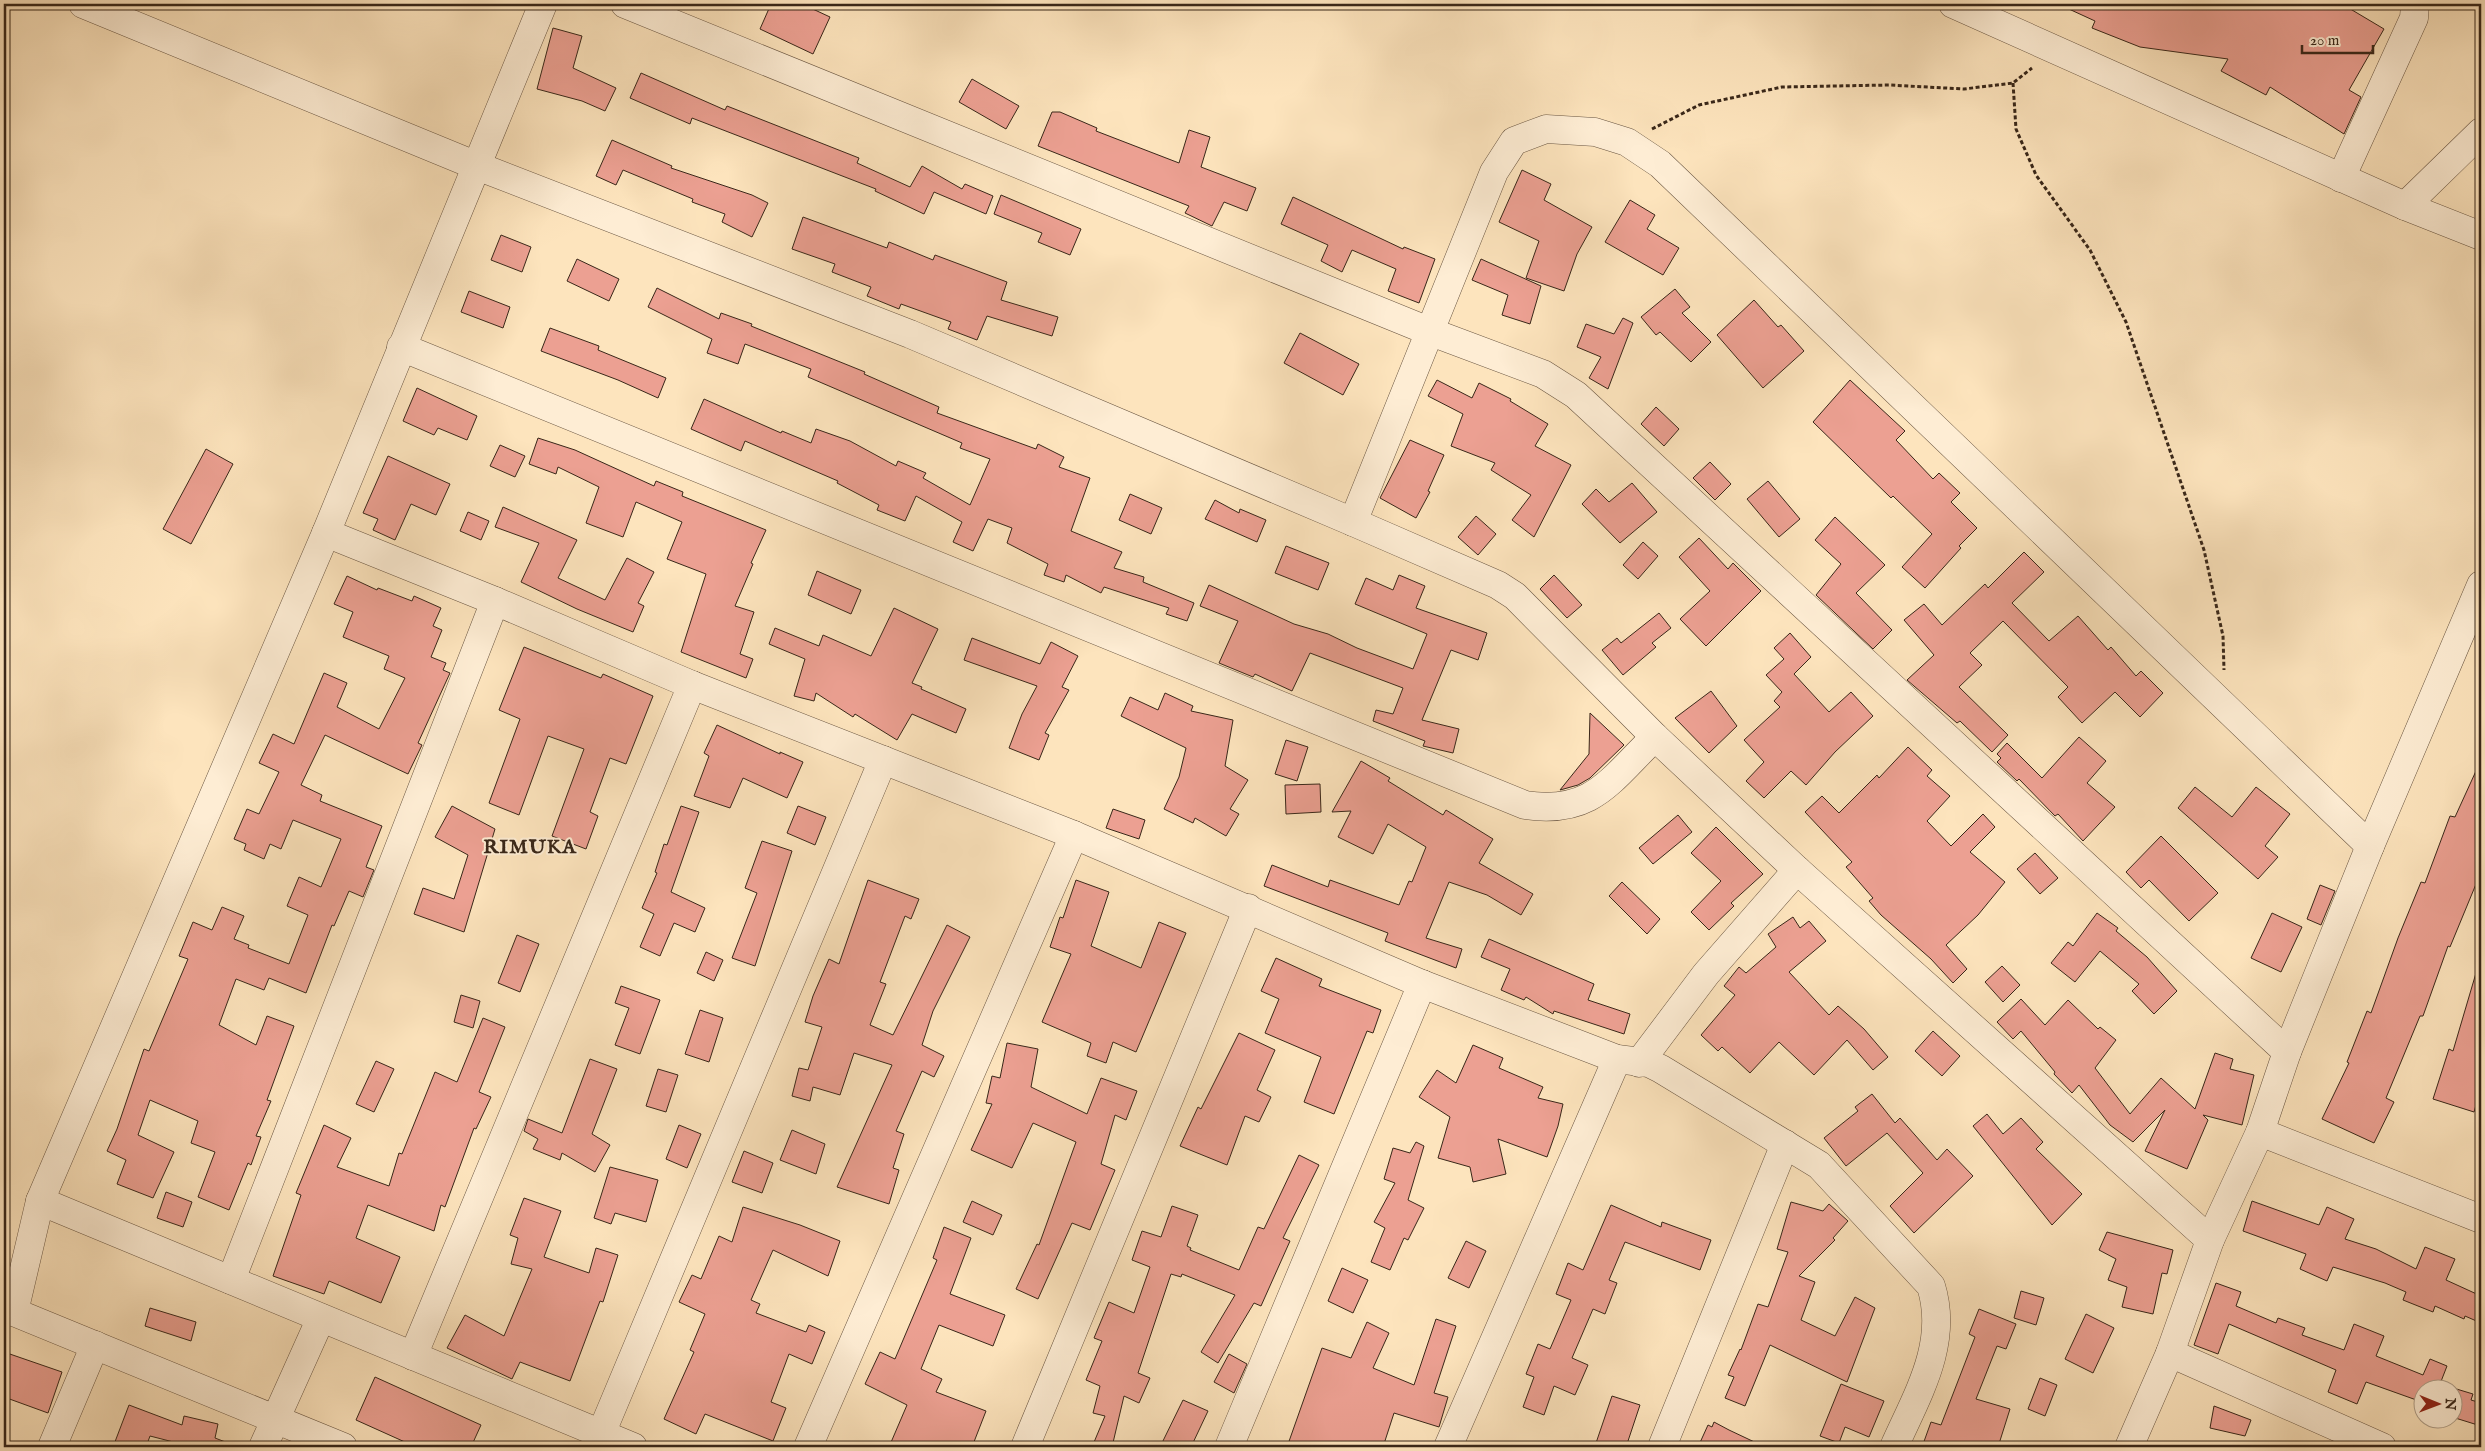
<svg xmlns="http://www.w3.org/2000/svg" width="2485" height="1451" font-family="'IM FELL English',serif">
<rect width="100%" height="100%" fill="#fde4bd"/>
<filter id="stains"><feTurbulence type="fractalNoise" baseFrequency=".004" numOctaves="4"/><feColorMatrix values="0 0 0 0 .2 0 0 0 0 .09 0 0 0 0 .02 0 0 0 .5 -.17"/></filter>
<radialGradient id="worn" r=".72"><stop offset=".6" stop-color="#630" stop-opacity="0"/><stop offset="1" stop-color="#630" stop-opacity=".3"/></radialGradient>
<g fill="#eca092" stroke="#392719">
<polygon points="771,4 802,4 830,17 813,54 760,29"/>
<polygon points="2058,4 2342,4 2384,29 2349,90 2361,97 2344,134 2270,87 2266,95 2221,71 2228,59 2140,47 2092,28 2095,21"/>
<polygon points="553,28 582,36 573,68 616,88 605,111 582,101 537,89"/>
<polygon points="641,73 725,110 727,106 859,158 857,163 910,187 922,166 962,189 965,184 993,196 986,214 934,192 924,214 875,191 876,189 692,118 690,124 630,98"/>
<polygon points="972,79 1019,106 1006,129 959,102"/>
<polygon points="1052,112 1060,112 1097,128 1096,131 1179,163 1189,130 1210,137 1201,167 1256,188 1247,211 1224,202 1212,226 1185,213 1189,206 1038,146"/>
<polygon points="612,140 672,166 671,168 752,195 768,203 752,237 722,222 725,214 692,202 693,199 623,170 616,185 596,176"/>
<polygon points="1522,170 1551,184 1544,200 1592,227 1577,254 1564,291 1526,278 1539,241 1499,222"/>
<polygon points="1001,195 1081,229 1070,255 1038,242 1042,233 994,214"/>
<polygon points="1293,197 1403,249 1404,247 1435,259 1419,303 1388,291 1396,269 1352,250 1342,272 1321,261 1328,245 1281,224"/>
<polygon points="1630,200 1655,215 1647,229 1679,248 1663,275 1605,242"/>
<polygon points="803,217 887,248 889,242 933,260 935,255 1007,282 1001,300 1058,317 1052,336 987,316 977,340 948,329 951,322 901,304 899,309 867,296 871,287 832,272 835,264 792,249"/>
<polygon points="501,235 531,247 522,272 491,260"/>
<polygon points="577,259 619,279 609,301 567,281"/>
<polygon points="1481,259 1541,286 1530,324 1502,315 1508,295 1472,280"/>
<polygon points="657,288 719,319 721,313 752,324 751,326 865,372 864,374 939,407 937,413 1036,449 1038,444 1064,457 1059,467 1090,478 1071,531 1122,552 1114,568 1144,577 1143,582 1194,603 1187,621 1166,614 1169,608 1104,587 1101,593 1066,575 1064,582 1044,575 1048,564 1007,543 1012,528 988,519 973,551 953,542 962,522 916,496 905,521 877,510 879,505 837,483 838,481 745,441 741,451 691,429 704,399 781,433 782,431 811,443 816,429 850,441 896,466 898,461 926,473 923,478 970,505 990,459 960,448 962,443 808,377 811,369 745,344 738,364 707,353 712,339 648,307"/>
<polygon points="1675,289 1690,307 1682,313 1711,342 1691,362 1660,332 1656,335 1641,317"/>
<polygon points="469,291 510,307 503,328 461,312"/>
<polygon points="1754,300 1778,327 1781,325 1804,351 1763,388 1717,335"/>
<polygon points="1623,318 1633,323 1608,389 1589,378 1601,357 1577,347 1586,324 1614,334"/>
<polygon points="550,328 599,346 598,350 666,378 658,398 618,380 541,351"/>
<polygon points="1300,333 1359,364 1343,395 1284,363"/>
<polygon points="1437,380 1472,398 1479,383 1511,399 1510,401 1548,424 1535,446 1571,465 1534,537 1512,520 1531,495 1491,470 1495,463 1451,446 1463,414 1428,396"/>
<polygon points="1850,380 1905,431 1896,440 1933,479 1939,473 1960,493 1951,502 1977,528 1959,546 1961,548 1925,588 1902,567 1932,534 1893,496 1891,498 1813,422"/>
<polygon points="417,388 477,416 467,440 438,428 434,435 403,421"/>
<polygon points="1656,407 1679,429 1664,446 1641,424"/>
<polygon points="538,438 575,450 654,486 656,481 683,492 682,496 766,530 751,563 753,564 735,606 754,612 740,654 753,659 746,678 681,652 706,574 667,559 682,522 636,502 623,537 586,523 599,487 558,467 556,474 529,464"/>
<polygon points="1410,440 1444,455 1428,491 1430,492 1416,518 1380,498"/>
<polygon points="500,445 525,456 515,477 490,466"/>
<polygon points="206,449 233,464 191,544 163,529"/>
<polygon points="388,456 450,484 436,515 411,504 395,540 373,530 378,519 363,513"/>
<polygon points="1710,462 1731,484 1715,500 1693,478"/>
<polygon points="1768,481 1800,519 1779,537 1747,499"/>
<polygon points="1632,483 1657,512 1620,543 1582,504 1596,489 1609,502"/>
<polygon points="1130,494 1162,508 1151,534 1119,520"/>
<polygon points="1215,500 1239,513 1240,509 1266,520 1257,542 1205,519"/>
<polygon points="503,507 577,540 558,578 605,600 627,558 654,572 638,603 644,606 633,632 577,609 521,582 539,543 495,527"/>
<polygon points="468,512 489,521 481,540 460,531"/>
<polygon points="1476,516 1496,534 1478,555 1458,537"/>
<polygon points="1835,517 1885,565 1856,593 1892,630 1873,649 1816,595 1841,564 1815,540"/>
<polygon points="1699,538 1728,569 1733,563 1761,591 1706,646 1680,619 1710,591 1679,557"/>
<polygon points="1643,542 1658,556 1638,579 1623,565"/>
<polygon points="1286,546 1329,563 1318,590 1275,573"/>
<polygon points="2024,552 2044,572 2012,603 2049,641 2078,616 2108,650 2111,647 2136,676 2141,671 2163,693 2140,717 2115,692 2082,723 2058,697 2068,687 2003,621 1970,653 1982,665 1959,687 2008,735 1992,752 1960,721 1957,723 1907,680 1934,655 1904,620 1924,604 1942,625 1985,584 1988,588"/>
<polygon points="817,571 861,590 851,614 808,595"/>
<polygon points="1399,575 1425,586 1416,608 1487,633 1478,660 1451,650 1422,720 1459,729 1453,753 1423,746 1425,741 1373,721 1376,710 1393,714 1403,688 1310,653 1292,691 1255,674 1253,677 1219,663 1238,621 1200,606 1209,585 1294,624 1328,634 1357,648 1413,669 1427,634 1355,604 1366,578 1393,590"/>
<polygon points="1554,575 1582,605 1567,618 1540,589"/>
<polygon points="347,576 377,590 378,588 412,601 414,596 441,608 433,626 442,630 431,657 446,663 443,670 450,673 418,743 422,745 408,774 325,735 301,785 322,795 320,801 382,826 366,867 374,870 363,897 349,891 334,926 332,925 306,993 269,978 264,990 236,979 219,1025 256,1045 267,1016 294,1026 267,1100 271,1101 256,1136 261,1137 251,1165 248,1163 229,1210 198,1197 215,1152 191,1143 198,1121 150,1100 138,1135 174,1152 153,1198 117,1184 126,1160 107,1151 117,1129 144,1049 149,1051 188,959 179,956 193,922 212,930 222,907 244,916 234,939 249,945 248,948 289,964 308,915 287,906 299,877 321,887 341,839 293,820 281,849 270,844 264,859 244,850 246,844 234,839 247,809 259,814 279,772 259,763 273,734 294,744 324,673 347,683 337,707 379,729 405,678 384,669 389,656 343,637 353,612 334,604"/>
<polygon points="894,608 938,629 912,683 922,687 921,689 966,709 956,733 912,714 897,740 855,714 853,717 816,693 814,701 794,696 805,659 769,644 775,628 819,646 823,635 871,656"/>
<polygon points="1659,613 1671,628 1652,643 1656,647 1623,675 1602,650 1617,638 1621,643"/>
<polygon points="1790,633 1811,657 1794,674 1829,712 1851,692 1873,716 1835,752 1806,785 1791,771 1764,798 1746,781 1764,762 1744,740 1780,707 1774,701 1782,692 1766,675 1784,659 1774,648"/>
<polygon points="972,638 1040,664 1051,642 1078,656 1062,687 1069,690 1045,733 1049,735 1039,760 1009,748 1022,714 1037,686 964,660"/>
<polygon points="524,647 601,678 603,674 653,696 626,764 610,758 590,812 598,816 586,849 552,836 584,749 548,736 519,815 489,803 520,719 499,710"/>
<polygon points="1711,691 1737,726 1709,753 1675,718"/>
<polygon points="1165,693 1193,706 1191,711 1233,720 1225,766 1248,780 1230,809 1239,814 1226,836 1195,818 1193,823 1164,809 1179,777 1186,748 1121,716 1130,697 1158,710"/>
<polygon points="1590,713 1624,745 1590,778 1578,785 1560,790 1589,754"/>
<polygon points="717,725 780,754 780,752 803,762 787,798 743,778 730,808 694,796 709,756 704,753"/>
<polygon points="2079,737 2106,761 2087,783 2115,807 2083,841 2058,814 2055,816 2019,779 2017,781 1997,762 2001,758 1997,754 2007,743 2042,778"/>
<polygon points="1286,740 1308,747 1297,781 1275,774"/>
<polygon points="1908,747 1932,770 1927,776 1950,796 1927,821 1951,846 1983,814 1995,827 1970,852 2005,882 1978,915 1946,945 1967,969 1953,983 1931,959 1881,915 1869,901 1873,898 1846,867 1852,862 1805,812 1822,796 1839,813 1877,775 1879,778"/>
<polygon points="2481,760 2481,872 2450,947 2448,946 2423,1016 2420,1016 2386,1098 2394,1102 2374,1143 2322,1119 2349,1063 2347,1062 2367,1011 2371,1013 2398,938 2421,882 2425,883 2450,816 2455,817"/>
<polygon points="1361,761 1390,778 1388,781 1443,815 1446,810 1493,839 1479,863 1533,894 1521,915 1487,895 1449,882 1426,938 1462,949 1456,968 1385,941 1388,933 1264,886 1272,865 1328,887 1330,880 1399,905 1409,881 1412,882 1426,847 1388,824 1373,854 1338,837 1351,811 1332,812"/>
<polygon points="1320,784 1321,812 1286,814 1285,785"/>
<polygon points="2195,787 2232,817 2256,787 2290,814 2265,846 2278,857 2258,879 2178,808"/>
<polygon points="452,806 495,829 464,932 414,914 423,888 454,899 468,855 435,837"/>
<polygon points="681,806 699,812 671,892 705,908 695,932 674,923 660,956 640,947 654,914 642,908 657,873 655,872 664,844 667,845"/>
<polygon points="798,806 826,817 815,845 787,833"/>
<polygon points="1113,809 1145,820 1139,839 1106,828"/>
<polygon points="1678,815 1692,832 1653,864 1639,848"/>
<polygon points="1716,827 1763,874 1731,903 1734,906 1709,930 1691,912 1721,881 1691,853"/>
<polygon points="2161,836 2218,893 2189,921 2149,880 2141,888 2126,872"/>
<polygon points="762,841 792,851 755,966 732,958 757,893 745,888"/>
<polygon points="2035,853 2058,878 2040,894 2017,869"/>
<polygon points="868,880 919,899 911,919 905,916 880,982 886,984 870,1025 893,1035 947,925 970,937 933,1011 922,1045 944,1056 934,1077 922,1071 896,1131 904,1134 893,1168 899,1170 889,1204 837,1187 892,1065 854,1053 840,1095 813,1087 810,1101 792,1096 799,1068 808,1070 822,1027 805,1022 813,996 829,959 839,964"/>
<polygon points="1076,880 1109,892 1091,946 1141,968 1159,922 1186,933 1136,1052 1113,1042 1106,1063 1087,1056 1091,1043 1042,1022 1071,954 1050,947 1060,917 1063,918"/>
<polygon points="1622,882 1660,919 1647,934 1609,896"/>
<polygon points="2320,885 2335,891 2321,925 2307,919"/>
<polygon points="2097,913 2118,928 2116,931 2147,957 2177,991 2154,1014 2132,991 2139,984 2100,951 2075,982 2051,963 2068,942 2073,946"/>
<polygon points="2272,913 2302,927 2281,972 2251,958"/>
<polygon points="1793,917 1800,928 1809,921 1826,941 1789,972 1829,1015 1838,1006 1864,1029 1888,1057 1873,1070 1847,1040 1814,1075 1779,1042 1750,1073 1722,1047 1718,1051 1701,1035 1735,995 1724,986 1739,967 1746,973 1776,947 1768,934"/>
<polygon points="517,935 539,944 520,992 498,983"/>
<polygon points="1489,939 1594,984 1588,1000 1630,1014 1624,1034 1554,1011 1553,1014 1526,997 1524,1000 1501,990 1510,969 1481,957"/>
<polygon points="706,952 723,960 714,981 697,973"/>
<polygon points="1276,958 1322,979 1319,986 1381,1010 1373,1033 1367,1031 1334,1114 1304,1102 1321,1057 1265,1033 1279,999 1261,991"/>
<polygon points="2002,966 2020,985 2003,1002 1985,982"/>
<polygon points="2476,973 2481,974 2481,1088 2474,1112 2433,1099 2449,1049 2453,1051"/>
<polygon points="621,986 660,1000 640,1054 615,1045 629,1008 615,1003"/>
<polygon points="461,995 480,1001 473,1028 454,1022"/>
<polygon points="2021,999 2045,1025 2068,1000 2098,1029 2100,1027 2116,1040 2095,1068 2130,1114 2161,1078 2195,1109 2215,1053 2233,1059 2230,1069 2254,1075 2242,1125 2203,1115 2208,1120 2187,1169 2145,1151 2165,1110 2133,1142 2110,1125 2079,1085 2072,1093 2054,1074 2055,1072 2021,1031 2013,1039 1997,1022"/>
<polygon points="700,1010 723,1018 709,1062 685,1054"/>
<polygon points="483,1018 505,1027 479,1092 491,1097 476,1129 474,1128 445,1207 441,1205 434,1231 368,1205 356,1238 400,1257 381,1303 329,1281 324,1294 273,1276 301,1195 296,1193 324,1125 351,1138 337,1167 389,1186 399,1153 402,1154 435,1072 457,1082"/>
<polygon points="1933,1031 1960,1056 1942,1076 1915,1051"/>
<polygon points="1239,1033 1275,1050 1257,1090 1271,1097 1259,1122 1245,1116 1227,1165 1180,1146 1198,1107 1201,1109"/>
<polygon points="1007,1043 1038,1049 1031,1087 1087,1114 1101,1078 1137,1091 1126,1120 1115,1115 1101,1164 1115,1170 1090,1230 1072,1223 1038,1299 1016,1289 1037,1244 1039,1245 1076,1142 1033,1123 1012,1168 971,1150 992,1104 986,1103 992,1076 1000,1078"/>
<polygon points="1473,1045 1503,1058 1499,1068 1543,1087 1538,1098 1563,1104 1558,1126 1547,1157 1498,1139 1506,1174 1473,1182 1470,1167 1438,1158 1450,1117 1419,1097 1437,1070 1456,1083"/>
<polygon points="590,1059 617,1069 592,1134 610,1145 595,1172 562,1153 560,1160 533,1149 538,1139 524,1131 528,1119 562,1133"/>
<polygon points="376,1061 394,1069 374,1112 356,1104"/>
<polygon points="658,1069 678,1075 666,1112 646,1106"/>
<polygon points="1872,1094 1895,1123 1900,1118 1937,1160 1947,1149 1973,1176 1914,1233 1890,1206 1923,1173 1887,1133 1846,1166 1824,1138 1858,1111 1855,1107"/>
<polygon points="1987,1114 2003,1134 2021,1118 2043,1142 2036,1149 2082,1194 2052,1225 1973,1126"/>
<polygon points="679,1125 701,1134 687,1168 666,1159"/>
<polygon points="792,1130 825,1144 816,1174 780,1160"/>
<polygon points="1416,1142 1424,1146 1408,1200 1424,1208 1408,1240 1404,1238 1390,1270 1371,1262 1385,1228 1374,1222 1395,1183 1384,1179 1393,1148 1410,1153"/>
<polygon points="744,1151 773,1163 762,1193 732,1182"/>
<polygon points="1299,1155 1319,1165 1283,1238 1290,1241 1261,1306 1254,1303 1218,1363 1201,1352 1235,1295 1182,1274 1181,1277 1171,1274 1138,1373 1150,1378 1139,1403 1124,1396 1112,1447 1092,1447 1105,1416 1093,1413 1100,1386 1086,1380 1102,1341 1094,1338 1109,1302 1134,1313 1150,1267 1132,1260 1142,1231 1161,1237 1172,1206 1198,1215 1187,1246 1191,1248 1190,1250 1239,1270 1258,1227 1264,1229"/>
<polygon points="610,1167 658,1180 646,1222 615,1213 611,1224 594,1218"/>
<polygon points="166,1192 192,1202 183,1227 157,1218"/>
<polygon points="524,1198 561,1211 544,1257 589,1273 596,1248 618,1255 603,1302 600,1301 570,1381 520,1362 512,1379 447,1348 465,1315 504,1336 532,1269 511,1264 518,1238 510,1235"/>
<polygon points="972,1201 1002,1215 993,1235 963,1222"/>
<polygon points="2252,1201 2319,1225 2327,1207 2354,1219 2345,1239 2376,1249 2416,1269 2425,1247 2455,1259 2446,1280 2481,1296 2481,1323 2465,1316 2464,1319 2435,1306 2433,1312 2403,1300 2406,1292 2385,1283 2333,1267 2327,1281 2300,1269 2306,1254 2243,1231"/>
<polygon points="1791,1202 1823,1211 1829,1204 1848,1221 1833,1238 1835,1240 1799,1276 1815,1282 1801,1320 1835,1336 1855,1297 1875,1308 1847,1382 1770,1345 1745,1406 1725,1398 1734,1377 1728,1375 1740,1349 1741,1350 1758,1304 1768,1307 1788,1252 1777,1249"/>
<polygon points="1611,1205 1661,1227 1662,1222 1711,1240 1700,1270 1625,1242 1609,1280 1617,1283 1605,1314 1593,1309 1572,1358 1588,1365 1575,1395 1554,1386 1544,1415 1523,1407 1534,1377 1526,1374 1538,1344 1550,1349 1571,1300 1556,1294 1568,1263 1583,1270"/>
<polygon points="743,1207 800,1225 840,1241 828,1276 773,1250 751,1300 760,1304 756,1313 806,1332 809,1325 825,1332 812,1364 789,1354 771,1402 786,1408 773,1441 705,1414 696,1434 664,1419 694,1352 690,1350 705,1314 679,1302 692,1275 701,1279 719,1236 732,1242"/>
<polygon points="944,1227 971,1238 950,1294 1005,1315 993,1346 939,1325 921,1369 942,1379 936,1392 986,1411 972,1447 889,1447 907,1405 865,1384 880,1352 895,1359 937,1260 933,1258"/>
<polygon points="2107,1232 2173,1250 2167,1274 2162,1273 2153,1314 2122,1307 2127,1287 2108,1280 2116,1259 2099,1250"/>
<polygon points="1466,1241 1486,1251 1469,1288 1448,1278"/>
<polygon points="1342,1268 1368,1280 1353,1313 1328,1301"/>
<polygon points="2216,1283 2241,1292 2236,1306 2276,1323 2278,1318 2305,1328 2302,1335 2344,1350 2354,1324 2384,1336 2376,1356 2423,1375 2430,1359 2447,1366 2440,1384 2473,1394 2471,1400 2481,1403 2481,1426 2452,1417 2452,1388 2422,1388 2422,1402 2366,1382 2357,1404 2328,1392 2336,1370 2229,1324 2218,1354 2194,1345"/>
<polygon points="2021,1291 2044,1298 2036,1325 2014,1318"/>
<polygon points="150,1308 196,1322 191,1341 145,1326"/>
<polygon points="1979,1309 2016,1324 2006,1349 1997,1346 1976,1399 2010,1409 1998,1447 1922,1447 1931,1422 1941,1425 1975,1337 1969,1334"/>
<polygon points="2086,1314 2114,1328 2093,1373 2065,1359"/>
<polygon points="1436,1319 1456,1326 1434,1393 1448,1397 1439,1427 1394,1413 1383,1447 1360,1447 1345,1442 1343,1447 1287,1447 1322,1348 1351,1358 1367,1322 1389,1333 1373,1368 1414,1385"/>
<polygon points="4,1352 62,1372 48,1413 4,1397"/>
<polygon points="1229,1354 1247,1364 1234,1393 1214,1382"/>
<polygon points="375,1377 481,1425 471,1447 416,1447 356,1420"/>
<polygon points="2040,1378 2057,1385 2045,1416 2028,1409"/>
<polygon points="1841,1384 1884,1401 1869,1437 1845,1427 1839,1443 1820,1436"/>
<polygon points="1612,1396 1640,1405 1626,1447 1609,1447 1596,1443"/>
<polygon points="1183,1400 1208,1411 1191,1447 1160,1447"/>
<polygon points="129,1405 182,1425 184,1416 218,1424 215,1438 228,1443 227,1447 193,1447 150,1436 146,1447 113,1447"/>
<polygon points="2214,1406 2251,1420 2245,1436 2210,1428"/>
<polygon points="1714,1422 1729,1430 1765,1447 1698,1447 1708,1425 1712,1427"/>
</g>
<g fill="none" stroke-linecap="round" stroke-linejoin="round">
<g stroke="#6a5642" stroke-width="29">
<g id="minor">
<polyline points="83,4 477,166 910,334 1353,522 1498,585 1515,596 1655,737 1797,870 2210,1240"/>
<polyline points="625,4 1431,332 1543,374 1576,395 2287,1052"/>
<polyline points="1953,4 2405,206 2481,236"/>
<polyline points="2341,178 2414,18 2415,4"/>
<polyline points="2405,206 2481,132"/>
<path d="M401,347L1525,805C1593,815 1610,780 1655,737"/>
<polyline points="1353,522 1494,172 1514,141 1546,129 1595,132 1627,142 1660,164 2370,846"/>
<path d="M326,533L495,601L692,685L1074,835L1422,984L1617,1059L1649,1063L1661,1069L1819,1165L1931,1286C1949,1344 1917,1395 1894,1447"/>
<polyline points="1639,1063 1706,974 1797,870"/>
<polyline points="2260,1132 2481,1219"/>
<polyline points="40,1201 633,1447"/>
<polyline points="231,1280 495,601"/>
<polyline points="4,1308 343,1447"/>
<polyline points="14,1312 40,1201 326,533 543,4"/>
<polyline points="2170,1353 2382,1447"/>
<polyline points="413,1356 692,685"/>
<polyline points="601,1434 883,760"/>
<polyline points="52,1447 95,1345"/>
<polyline points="263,1447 321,1318"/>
<polyline points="808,1447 1074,835"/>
<polyline points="1025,1447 1248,908"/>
<polyline points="1229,1447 1422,984"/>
<polyline points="1448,1447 1617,1059"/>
<polyline points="1662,1447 1785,1144"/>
<polyline points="2129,1447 2170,1353 2210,1240 2260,1132 2287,1052 2370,846 2481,585"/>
</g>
</g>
<g stroke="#392719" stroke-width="3" stroke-dasharray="4 2.5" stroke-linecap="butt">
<polyline points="2013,83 2016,129 2036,175 2090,250 2126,322 2204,550 2223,636 2224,670"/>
<polyline points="1652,129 1699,105 1782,87 1889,85 1964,89 2013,83 2032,68"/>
</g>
<use href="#minor" stroke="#feedd4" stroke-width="28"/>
</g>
<g text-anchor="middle" stroke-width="4" stroke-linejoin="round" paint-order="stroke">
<g font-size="20" font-weight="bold" letter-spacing="1" fill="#392719" stroke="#feedd4">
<text x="530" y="853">RIMUKA</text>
</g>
</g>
<rect width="2485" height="1451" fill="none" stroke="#fde4bd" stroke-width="20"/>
<rect x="5" y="5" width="2475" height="1441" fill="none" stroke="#392719" stroke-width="2.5"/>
<rect x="10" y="10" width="2465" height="1431" fill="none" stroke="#392719"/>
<g transform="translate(2438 1404) rotate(91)"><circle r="24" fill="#feedd4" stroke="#af9e89"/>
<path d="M0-4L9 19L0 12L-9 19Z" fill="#8f2418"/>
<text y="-8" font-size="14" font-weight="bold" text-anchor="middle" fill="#392719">N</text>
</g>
<path d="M2302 45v8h71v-8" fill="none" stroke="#392719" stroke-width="2.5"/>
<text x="2310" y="45" font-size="15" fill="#392719" stroke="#feedd4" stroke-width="4" paint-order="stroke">20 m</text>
<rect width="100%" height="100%" filter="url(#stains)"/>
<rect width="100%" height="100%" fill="url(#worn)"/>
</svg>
